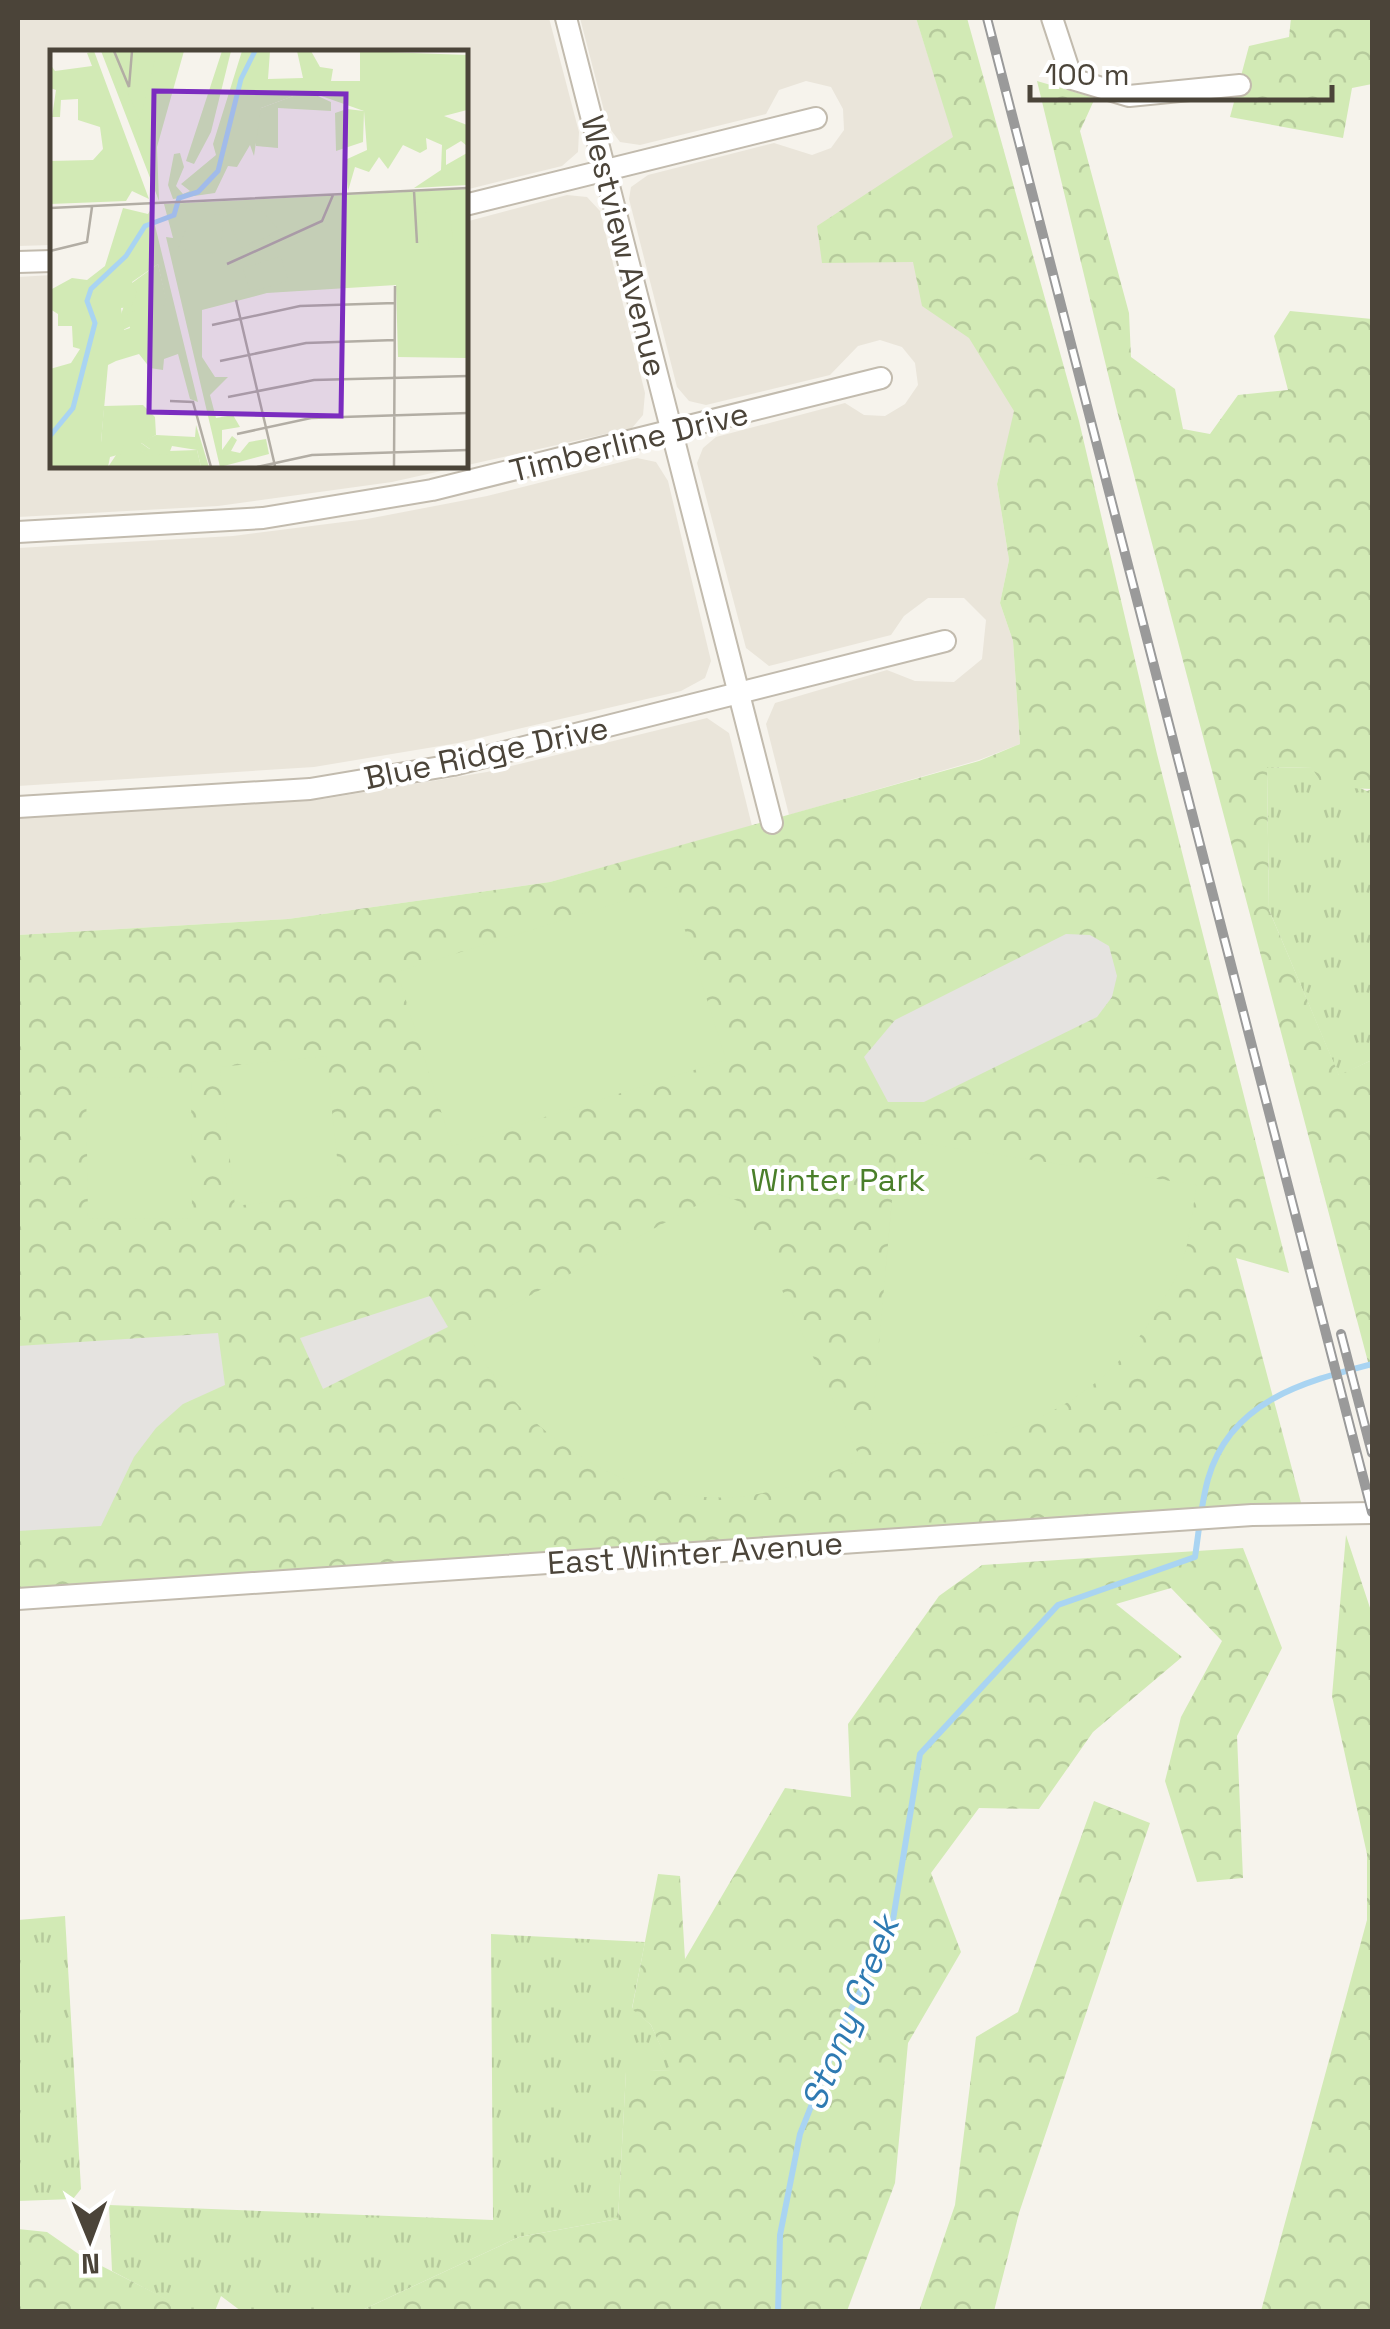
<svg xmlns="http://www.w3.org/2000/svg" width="1390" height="2329" font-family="'Space Grotesk',sans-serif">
<defs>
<pattern id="grass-tufts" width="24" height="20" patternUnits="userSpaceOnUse" patternTransform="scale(2.5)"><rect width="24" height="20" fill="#d2eab5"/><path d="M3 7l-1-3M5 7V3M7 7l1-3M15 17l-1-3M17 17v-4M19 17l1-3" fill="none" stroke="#b6ca9c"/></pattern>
<pattern id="forest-crowns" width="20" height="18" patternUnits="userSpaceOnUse" patternTransform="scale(2.5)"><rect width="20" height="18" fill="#d2eab5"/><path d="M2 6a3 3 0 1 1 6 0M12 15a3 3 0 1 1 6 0" fill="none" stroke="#b6ca9c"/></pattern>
</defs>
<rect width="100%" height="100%" fill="#f6f3ec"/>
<g fill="#eae5da">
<polygon points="18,18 549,18 579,132 578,152 562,166 465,190 465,52 52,52 52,245 18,246"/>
<polygon points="580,18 916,18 954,137 1015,411 997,484 1009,560 1000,603 1013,641 1020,744 979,760 789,815 766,724 775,703 887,670 915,681 954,682 982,659 986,620 964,598 928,598 904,616 891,635 769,666 746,648 697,463 703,448 716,437 845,403 864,415 885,416 905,404 918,385 915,363 902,347 880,340 858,346 830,375 706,405 689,401 677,387 629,199 631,187 648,175 774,143 812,155 831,148 844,130 843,109 831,87 806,81 779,90 766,114 640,145 620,142 608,126"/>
<polygon points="567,195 587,197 600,211 645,393 643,415 632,428 392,482 218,506 18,517 18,277 52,275 52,465 465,465 465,222"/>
<polygon points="637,458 656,462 668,481 711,661 705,678 681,691 458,743 314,767 18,786 18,548 233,536 367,519 487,496"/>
<polygon points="707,718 729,733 752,826 550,882 288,919 18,935 18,818 323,799 487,772"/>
</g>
<g fill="url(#grass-tufts)">
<polygon points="1267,767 1313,768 1367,791 1372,789 1372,1060 1339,1076 1269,910"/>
<polygon points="65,1916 81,2189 73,2199 18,2201 18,1920"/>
<polygon points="491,1934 645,1942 632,2008 651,2025 672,2070 626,2072 618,2219 519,2237 360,2311 241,2311 221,2296 215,2311 190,2312 112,2271 109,2205 493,2220"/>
</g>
<g fill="url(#forest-crowns)">
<polygon points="916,18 967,18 1079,421 1157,754 1289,1273 1236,1258 1304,1514 18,1599 18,935 288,919 550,882 979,761 1020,744 1013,641 1000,603 1009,560 997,484 1014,411 969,338 922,306 913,262 822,263 817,226 953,137"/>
<polygon points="1291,18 1372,18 1372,84 1352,88 1343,138 1230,117 1249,46 1289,37"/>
<polygon points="1037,81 1095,98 1080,131 1129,313 1131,357 1175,389 1183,429 1210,434 1238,395 1288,390 1274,336 1290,311 1372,319 1372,789 1324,787 1312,768 1267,767 1269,910 1339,1075 1372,1060 1372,1377 1116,407"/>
<polygon points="1346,1535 1372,1614 1372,2311 1261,2311 1367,1920 1367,1854 1332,1696"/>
<polygon points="1243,1548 1282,1648 1237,1736 1243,1878 1197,1882 1165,1781 1181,1717 1222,1641 1171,1588 1116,1604 1182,1657 1093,1732 1039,1809 979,1808 931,1873 961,1952 908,2043 895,2183 847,2311 360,2311 519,2237 618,2219 626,2071 671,2070 651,2025 632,2009 658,1874 680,1876 685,1959 785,1788 851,1797 848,1724 939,1596 982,1565"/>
<polygon points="1094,1801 1150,1823 1019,2213 994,2311 919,2311 955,2205 976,2037 1018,2012"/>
<polygon points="18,2229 47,2232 80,2255 190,2311 18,2311"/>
</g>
<g fill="#d2eab5">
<polygon points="671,886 726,1060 452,1146 397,972"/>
<polygon points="326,1056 341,1194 235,1206 220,1067"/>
<polygon points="191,1077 192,1218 88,1219 86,1078"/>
<path d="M914,1142L1197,1185C1192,1210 1190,1237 1183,1261C1178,1277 1166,1294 1158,1308C1099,1414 985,1454 870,1442L896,1156Z"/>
<path d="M718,1194L741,1202L861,1460C825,1475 791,1489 752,1495C632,1513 517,1434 466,1330Z"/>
</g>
<g fill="#e5e3e0">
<polygon points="1066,934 1090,935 1109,946 1117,976 1112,997 1097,1017 924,1102 888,1102 864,1057 895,1020"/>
<polygon points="430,1296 448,1327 323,1389 300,1338"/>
<polygon points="218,1333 225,1385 183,1404 156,1428 134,1457 101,1526 18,1531 18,1346"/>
</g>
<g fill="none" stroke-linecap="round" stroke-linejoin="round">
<path stroke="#a9d4f2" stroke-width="6" d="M778,2312L780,2235L800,2134L846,2019L891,1932L920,1754L1058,1605L1195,1557C1199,1531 1201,1504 1208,1479C1230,1401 1303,1382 1372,1364"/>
<g stroke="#c2bbae" stroke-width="24">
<g id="minor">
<polyline points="566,18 772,823"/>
<polyline points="1052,18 1072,79 1129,96 1240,85"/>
<polyline points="465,205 816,118"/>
<polyline points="18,262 52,261"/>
<polyline points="18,532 263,518 432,490 881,378"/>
<polyline points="18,807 310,789 453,765 945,641"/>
<polyline points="18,1599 1252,1515 1372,1513"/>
</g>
</g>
<use href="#minor" stroke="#fff" stroke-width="20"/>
<g stroke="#9a9a9a" stroke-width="10">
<g id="rail">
<polyline points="987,18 1372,1512"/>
<polyline points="1341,1334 1372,1453"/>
</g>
</g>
<use href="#rail" stroke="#fff" stroke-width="6" stroke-dasharray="19" stroke-linecap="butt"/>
</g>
<g text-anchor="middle" stroke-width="8" stroke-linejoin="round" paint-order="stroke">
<g font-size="32" fill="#4b4439" stroke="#fff">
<text transform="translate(624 246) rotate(76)" y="11">Westview Avenue</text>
<text transform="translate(629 442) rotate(-14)" y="11">Timberline Drive</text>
<text transform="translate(486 753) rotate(-12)" y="11">Blue Ridge Drive</text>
<text transform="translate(695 1553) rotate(-4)" y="11">East Winter Avenue</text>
</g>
<g font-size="32" fill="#4a7f2a" stroke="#fff">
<text x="838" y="1191">Winter Park</text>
</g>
<g font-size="35" font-style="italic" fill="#2e7ab2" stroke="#fff">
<text transform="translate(850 2013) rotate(-68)" y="12">Stony Creek</text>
</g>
</g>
<g transform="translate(50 50)">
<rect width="418" height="418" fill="#f6f3ec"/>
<path d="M58,1H115L90,74L63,14ZM257,41L281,52V61L228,58V98L206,96L203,78L211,58ZM297,59L314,61L313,92L286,101L285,63ZM108,214L118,257L73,280L69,270L82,233ZM93,355L105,367L106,385L91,393L101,400L92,402L147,400L151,417H58L74,393H51L54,356Z" fill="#d2eab5"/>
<path d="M44,1L99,149L82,141L76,151L0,154V111L43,110L53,99L50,77L28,70V49L11,50L10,67H2L6,40L0,38V14L5,21L42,16L37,3ZM51,1H59L90,70L107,1H134L107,97L109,151ZM172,1H181L161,82L144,114L136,111ZM192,1H220L218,29L253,28L247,1H261L270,17L283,19L281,31H310V1L417,5V60L394,66L417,75V96L411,91L396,100V115L417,103V135L364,138L391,120L392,95L376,88L377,99L370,103L353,95L338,119L329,107L319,122L305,117L298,141L295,110L317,100L314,61L257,41L211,58L204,106L200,95L187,117L178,116L165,143L123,149L118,135L124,104L130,103L134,117L126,136L133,144L140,141L131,134L166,105L163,94ZM417,139L416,308L348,307L346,235L217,243L152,260V307L165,327H178L160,345L166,368L183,365L190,377L172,380V400L182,386L187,390L181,401L190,403L199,392L216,389L219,404L170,417L116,187L123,188L114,154ZM73,158L98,164L101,159L148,352L140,349L128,304L114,309L113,320L100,318L89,304L66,311L58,315L51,392H75L71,404L60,407L58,417H0V319L21,313L30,299L23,297L22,276H8V264L0,259L2,239L22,228L37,230L55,216ZM108,214L117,256L104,253L77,264L80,278L74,280L71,258L81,257L87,243L82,232ZM146,375L159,417H151L147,400L122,396L119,404L98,406L90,402L100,399L90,392L106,385L145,387Z" fill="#d2eab5" fill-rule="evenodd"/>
<path d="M191,157L213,162L230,181L191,198L175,162ZM400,160L404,203L380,205L375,163ZM161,164L174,165L170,204L128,199L136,179ZM231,206L238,231L200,242L193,218Z" fill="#d2eab5"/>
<path fill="none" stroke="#a9d4f2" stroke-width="5" d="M0,386L23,358L45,273L37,251L41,239L76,206L95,176L124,165L129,148L148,142L168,121L191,29L205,1"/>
<path fill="none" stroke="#b2ada4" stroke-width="2.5" d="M64,1L79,37L82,1M364,141L367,193M0,158L418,138M0,201L37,192L42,157M177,214L272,171L283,145M186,250L225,416M162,275L250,256L345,253M170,311L256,293L345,290M178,347L264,330L418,326M120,351L143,352L161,417M187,384L261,368L418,363M207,417L262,405L418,400M344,417L345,236"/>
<path fill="#7b2cbf" fill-opacity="0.15" stroke="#7b2cbf" stroke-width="5" d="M104,41L296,44L291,366L99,362Z"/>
<rect width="418" height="418" fill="none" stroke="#4b4439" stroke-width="5"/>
</g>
<rect width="1390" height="2329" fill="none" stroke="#4b4439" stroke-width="40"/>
<g transform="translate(90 2239) rotate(179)" stroke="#ffffff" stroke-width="8" paint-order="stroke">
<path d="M0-8L18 38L0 25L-18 38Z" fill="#4b4439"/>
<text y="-15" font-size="28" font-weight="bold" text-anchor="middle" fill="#4b4439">N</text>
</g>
<path d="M1030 85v15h302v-15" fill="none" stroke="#4b4439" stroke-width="5"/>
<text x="1045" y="85" font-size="30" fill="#4b4439" stroke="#ffffff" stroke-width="8" paint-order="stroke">100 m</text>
</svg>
